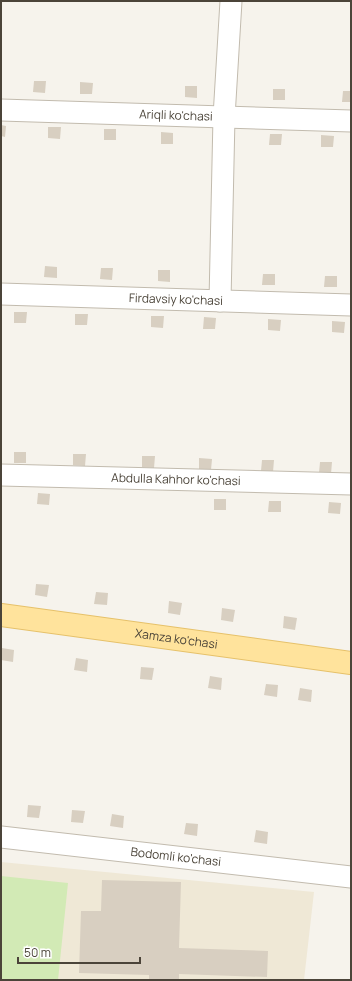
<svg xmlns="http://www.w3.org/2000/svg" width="352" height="981" font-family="Manrope,sans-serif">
<rect width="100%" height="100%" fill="#f6f3ec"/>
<polygon fill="#efe8d6" points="1,862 314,892 304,980 1,980"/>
<polygon fill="#d2eab5" points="1,876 68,883 58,980 1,980"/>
<g fill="#d8cfc1">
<polygon points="34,81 46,81 45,93 33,92"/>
<polygon points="80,82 93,83 92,94 80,94"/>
<polygon points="185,86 197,86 197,98 185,97"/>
<rect x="273" y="89" width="12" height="11"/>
<polygon points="343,91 351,91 351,102 342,102"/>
<polygon points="1,125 6,126 5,137 1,136"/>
<polygon points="48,127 61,127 60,139 48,138"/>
<rect x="104" y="129" width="12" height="11"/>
<polygon points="161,132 173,133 173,144 161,144"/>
<polygon points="270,134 282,134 281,145 269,145"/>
<polygon points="321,135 334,136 333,147 321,147"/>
<polygon points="45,266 57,267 57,278 44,277"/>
<polygon points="101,268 113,268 112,280 100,279"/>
<polygon points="158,270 170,270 170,282 158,281"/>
<polygon points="263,274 275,274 275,285 262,285"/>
<polygon points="325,276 337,276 337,287 324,287"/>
<polygon points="14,312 27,312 26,323 14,323"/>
<polygon points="75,314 88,314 87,325 75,325"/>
<polygon points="151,316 164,316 163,328 151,327"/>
<polygon points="204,317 216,318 215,329 203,329"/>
<polygon points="268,319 281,320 280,331 268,330"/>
<polygon points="332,321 345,322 344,333 332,332"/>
<rect x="14" y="452" width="12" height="11"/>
<polygon points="73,454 86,454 85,466 73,465"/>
<polygon points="142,456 155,456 154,468 142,467"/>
<polygon points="199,458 212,459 211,470 199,469"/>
<polygon points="262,460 274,460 273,472 261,471"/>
<polygon points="320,462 332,462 331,474 319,473"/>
<polygon points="38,493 50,494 49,505 37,504"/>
<rect x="214" y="499" width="12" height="11"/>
<polygon points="269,501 281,501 281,512 268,512"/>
<polygon points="329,502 341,503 340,514 328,513"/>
<polygon points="36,584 49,585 47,597 35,595"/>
<polygon points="96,592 108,593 107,605 94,604"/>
<polygon points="169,601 182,603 180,615 168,613"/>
<polygon points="222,608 235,610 233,622 221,620"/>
<polygon points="284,616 297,618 295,630 283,628"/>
<polygon points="2,648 14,650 13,662 1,660"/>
<polygon points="76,658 88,660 87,672 74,670"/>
<polygon points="141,667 154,668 152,680 140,679"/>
<polygon points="210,676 222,678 221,690 208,688"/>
<polygon points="266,684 278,685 277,697 264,695"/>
<polygon points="300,688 312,690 311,702 298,700"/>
<polygon points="28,805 41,806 39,818 27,817"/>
<polygon points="72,810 85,811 83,823 71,822"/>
<polygon points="112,814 124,816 123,828 110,826"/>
<polygon points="186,823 198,824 197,836 184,834"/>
<polygon points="256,830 268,832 267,844 254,842"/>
<polygon points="102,880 181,882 179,948 268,951 267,977 179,974 179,980 149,980 149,975 79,973 81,911 101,911"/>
</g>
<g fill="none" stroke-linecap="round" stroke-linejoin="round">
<g stroke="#c2bbae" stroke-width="23">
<g id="minor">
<path id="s1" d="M1,110L351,121"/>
<path id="s2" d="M1,294L351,305"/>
<polyline points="220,301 224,117 231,1"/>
<path id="s3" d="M1,475L351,484"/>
<path id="s4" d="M1,837L351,877"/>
</g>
</g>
<g stroke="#e6c16a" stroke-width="24">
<g id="major">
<path id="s5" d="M1,615L351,663"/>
</g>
</g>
<use href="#minor" stroke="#fff" stroke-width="21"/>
<use href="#major" stroke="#ffe39c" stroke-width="22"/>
</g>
<g text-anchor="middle" stroke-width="3.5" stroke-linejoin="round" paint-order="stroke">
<g font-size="12" fill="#4b4439" stroke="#fff">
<text dy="4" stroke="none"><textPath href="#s1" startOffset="175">Ariqli ko'chasi</textPath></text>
<text dy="4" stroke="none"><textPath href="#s2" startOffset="175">Firdavsiy ko'chasi</textPath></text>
<text dy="4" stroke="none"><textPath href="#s3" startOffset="175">Abdulla Kahhor ko'chasi</textPath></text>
<text dy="4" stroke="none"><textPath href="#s5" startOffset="177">Xamza ko'chasi</textPath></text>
<text dy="4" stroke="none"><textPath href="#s4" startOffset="176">Bodomli ko'chasi</textPath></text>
</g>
</g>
<rect width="352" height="981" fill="none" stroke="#4b4439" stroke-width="4"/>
<path d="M18 957v6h122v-6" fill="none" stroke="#4b4439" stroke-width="2"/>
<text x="24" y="957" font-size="12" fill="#4b4439" stroke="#ffffff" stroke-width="3" paint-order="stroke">50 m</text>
</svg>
